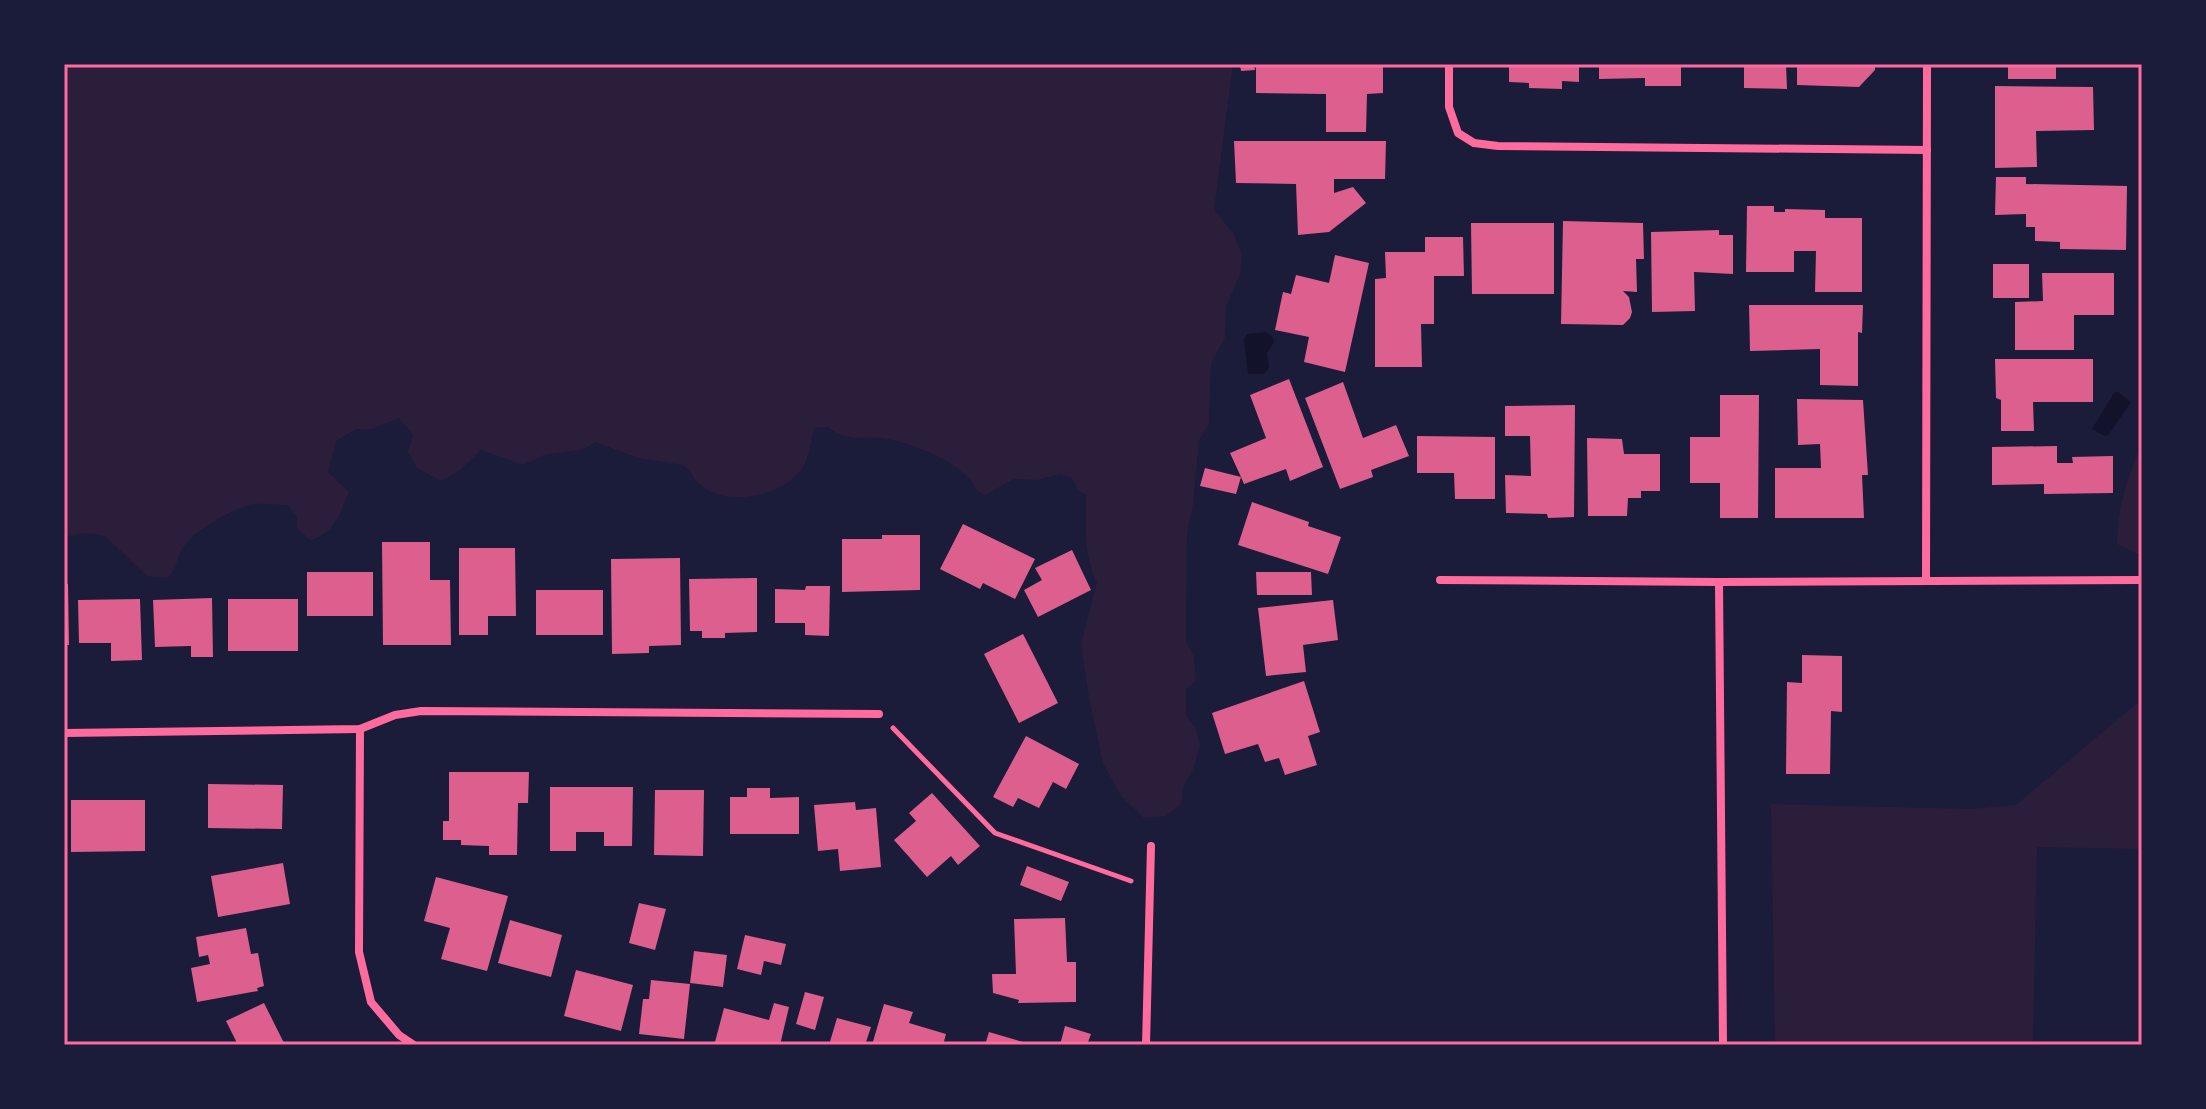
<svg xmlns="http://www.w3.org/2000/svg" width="2206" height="1109" font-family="Roboto,sans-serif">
<rect width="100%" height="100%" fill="#1b1b3a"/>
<g fill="#2a1e3b">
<path d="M64,64H1233L1214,210L1233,233L1242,255L1240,274L1226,307L1225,338L1211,363L1209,424L1199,440L1193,505L1187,533L1186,641L1194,656L1196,681L1186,689V715L1196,730L1200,745L1193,770L1183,787L1181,804L1166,816L1144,818L1121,796L1103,763L1089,698L1081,643L1097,583C1083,554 1086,526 1086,495L1079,491L1072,478L1059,474L1038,480L1014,479L985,495L977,491C966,464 915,444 887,439C863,435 849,444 828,427L814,428C811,440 809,460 801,470C780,497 727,508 699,484C694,479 689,470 684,465L638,458L595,442L585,449L544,455L523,465L481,450L459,471L441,481L417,468L408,452L413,435L399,418L372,429H356L336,441L328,472L349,492C341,512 333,535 310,540L297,528V516L287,505C275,505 260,502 249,505C230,511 196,529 185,545C176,556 179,566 168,578L147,576L105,536L82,533L64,537Z"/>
<path d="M2142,445V556L2117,544C2117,510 2127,476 2142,445Z"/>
<polygon points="2142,699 2142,849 2037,847 2033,1045 1775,1045 1771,804 1972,809 2016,805"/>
</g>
<g fill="#12122b">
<polygon points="1265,332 1272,336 1274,342 1267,353 1269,368 1264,374 1248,374 1244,339 1247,334"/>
<polygon points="2118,392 2131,402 2109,434 2105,436 2092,429 2114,393"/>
</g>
<g fill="#dd5f8e">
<polygon points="1240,64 1254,64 1255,70 1241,71"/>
<polygon points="1256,64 1383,64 1383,93 1367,94 1366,132 1326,132 1326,94 1256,93"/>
<polygon points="1509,64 1579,64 1579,82 1562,81 1562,89 1529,88 1529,83 1509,82"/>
<polygon points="1599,64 1681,64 1681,86 1645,86 1645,78 1599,79"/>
<polygon points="1744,64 1786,64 1787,89 1744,88"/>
<polygon points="1797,64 1875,64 1875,70 1859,87 1797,85"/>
<rect x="2008" y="64" width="48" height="15"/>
<polygon points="1995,86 2093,87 2094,130 2036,131 2037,167 1995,168"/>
<polygon points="1234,141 1386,141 1385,179 1334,179 1334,193 1353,187 1366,203 1329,232 1298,235 1296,184 1236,183"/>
<polygon points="1996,177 2026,177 2026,184 2127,186 2126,250 2060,249 2060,242 2035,241 2035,227 2026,227 2026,214 1995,215"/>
<polygon points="1747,206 1774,206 1774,212 1785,212 1785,209 1825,210 1825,218 1862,218 1862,292 1815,292 1816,251 1794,251 1794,272 1746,272"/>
<polygon points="1563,221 1643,223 1644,259 1636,259 1637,292 1623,291 1629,297 1632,312 1630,318 1623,325 1561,324"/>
<polygon points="1471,223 1554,223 1554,294 1472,294"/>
<polygon points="1719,230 1719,235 1733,235 1733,274 1694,272 1695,311 1652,312 1651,232"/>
<polygon points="1425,237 1463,237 1464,276 1434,276 1434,324 1421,324 1422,367 1375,367 1375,279 1386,278 1385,252 1425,252"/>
<polygon points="1335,255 1369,263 1345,372 1304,362 1309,337 1275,330 1283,292 1291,294 1296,275 1329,283"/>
<rect x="1993" y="264" width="36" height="34"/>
<polygon points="2042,273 2114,273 2114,315 2074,315 2074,350 2015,350 2015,302 2043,301"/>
<polygon points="1749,305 1863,305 1862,333 1858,332 1858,386 1820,385 1820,349 1750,351"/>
<polygon points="1995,359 2093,359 2093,402 2033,402 2034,431 2001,431 2001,400 1996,398"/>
<polygon points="1289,379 1323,467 1290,481 1286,469 1244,484 1241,477 1236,494 1200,486 1205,468 1241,477 1230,453 1266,438 1250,395"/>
<polygon points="1343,382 1363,438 1396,425 1409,456 1371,470 1373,477 1340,489 1305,398"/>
<polygon points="1720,395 1759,395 1758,518 1720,518 1720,483 1690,483 1690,437 1720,437"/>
<polygon points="1797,399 1863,400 1868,475 1862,475 1864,518 1775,518 1775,468 1821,468 1820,444 1798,445"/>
<polygon points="1575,405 1574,517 1548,518 1547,514 1506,513 1505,475 1531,476 1530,436 1505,436 1505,406"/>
<polygon points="1417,436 1495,437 1495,499 1455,499 1454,473 1417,473"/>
<polygon points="1587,438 1622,439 1624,454 1660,454 1660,491 1641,491 1641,498 1628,498 1627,516 1588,516"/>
<polygon points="2057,446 2057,463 2073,463 2072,457 2113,456 2113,493 2044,494 2044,484 1992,485 1992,447"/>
<polygon points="1252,502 1309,522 1308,526 1341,537 1328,574 1238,545"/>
<polygon points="963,524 1035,559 1015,599 983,583 980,589 940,569"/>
<polygon points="882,535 920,535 920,590 842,592 842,539 882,539"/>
<polygon points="382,542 430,542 430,580 450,580 451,645 383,645"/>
<polygon points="459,548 515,548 516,616 488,616 488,635 459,635"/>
<polygon points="1072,550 1091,590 1038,617 1024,590 1042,580 1035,568"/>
<polygon points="680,558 681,645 649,646 649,653 612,654 611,559"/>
<rect x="307" y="572" width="66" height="44"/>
<polygon points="1256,572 1311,572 1312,595 1257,595"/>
<polygon points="757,578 757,632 725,633 725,638 702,638 702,631 690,631 689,579"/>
<polygon points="64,584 68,584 69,645 64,645"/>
<polygon points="806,586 830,586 829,636 805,635 805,623 775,623 775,589 805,590"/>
<rect x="536" y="590" width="67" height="45"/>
<polygon points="212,598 213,657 191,657 191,646 155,647 153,600"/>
<polygon points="140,599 142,660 111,661 111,643 79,643 78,600"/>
<rect x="228" y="599" width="70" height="52"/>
<polygon points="1333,600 1338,640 1303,645 1306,672 1266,676 1258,608"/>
<polygon points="1023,634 1058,703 1019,723 984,654"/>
<polygon points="1802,655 1842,656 1842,712 1831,711 1830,774 1786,774 1787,682 1802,683"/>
<polygon points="1304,681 1320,732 1308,736 1317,765 1285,775 1279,758 1265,762 1258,744 1225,754 1212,713"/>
<polygon points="1026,736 1079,764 1066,789 1053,782 1039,808 1018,798 1013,807 993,797"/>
<polygon points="449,772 529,772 528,803 518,803 517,855 489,855 489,846 461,845 461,840 443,840 443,821 449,821"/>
<polygon points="208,784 283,785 282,829 208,828"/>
<polygon points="550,787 633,787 632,846 604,846 604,832 576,832 576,851 550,851"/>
<polygon points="747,788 770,788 770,798 799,797 799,834 730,834 730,797 747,797"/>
<polygon points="655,790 704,790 703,856 654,855"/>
<polygon points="932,793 980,846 958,865 951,856 927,877 894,840 916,821 909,813"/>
<polygon points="71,800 145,800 145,851 71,852"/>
<polygon points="855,802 856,810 876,808 881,867 840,871 838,849 818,851 814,805"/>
<polygon points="283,863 290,904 218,917 211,876"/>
<polygon points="1027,866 1069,882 1061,901 1020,885"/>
<polygon points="436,877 508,896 487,971 441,959 450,928 424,921"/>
<polygon points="639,903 666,909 655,950 629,943"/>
<polygon points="1065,918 1067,962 1076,962 1076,1002 1018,1003 1019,1000 993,993 992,974 1016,974 1014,919"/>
<polygon points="510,920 562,935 551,977 498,963"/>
<polygon points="246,928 251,954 258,953 264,986 257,988 258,991 197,1002 191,968 210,964 208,955 199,957 196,937"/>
<polygon points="745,935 786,944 781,965 764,961 761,975 737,969"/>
<polygon points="694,951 727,955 723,987 690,983"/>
<polygon points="576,970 633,985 621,1031 564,1016"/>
<polygon points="651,980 690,984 684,1039 639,1034 643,999 649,999"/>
<polygon points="805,992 824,997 815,1030 796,1024"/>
<polygon points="264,1003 285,1045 238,1045 226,1021"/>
<polygon points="774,1003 789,1007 780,1045 728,1045 715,1042 724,1008 769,1020"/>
<polygon points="884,1004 913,1012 909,1023 946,1034 943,1045 872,1045"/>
<polygon points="837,1018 871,1027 865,1045 829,1045"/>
<polygon points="1065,1026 1091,1034 1087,1045 1060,1045"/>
<polygon points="989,1032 1030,1044 1030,1045 985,1045"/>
</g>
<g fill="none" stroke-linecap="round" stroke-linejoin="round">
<polyline stroke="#ff6b9d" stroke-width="5" points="893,728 995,833 1131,881"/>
<polyline stroke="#ff6b9d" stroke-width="6" points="1660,1045 1694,1045"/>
<g stroke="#ff6b9d" stroke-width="8">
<polyline points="1449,64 1449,107 1458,133 1474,143 1498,146 1927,150"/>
<polyline points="1440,580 1719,582 2142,580"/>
<polyline points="1926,581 1927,64"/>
<polyline points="1719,582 1723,1045"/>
<polyline points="360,729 359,952 371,1002 399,1035 414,1045"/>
<polyline points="64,733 360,729 395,715 421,711 879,714"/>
<polyline points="1146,1045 1151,846"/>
</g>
</g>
<rect width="2206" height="1109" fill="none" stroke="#1b1b3a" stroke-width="132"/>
<rect x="66" y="66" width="2074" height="977" fill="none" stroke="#ff6b9d" stroke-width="3"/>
</svg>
